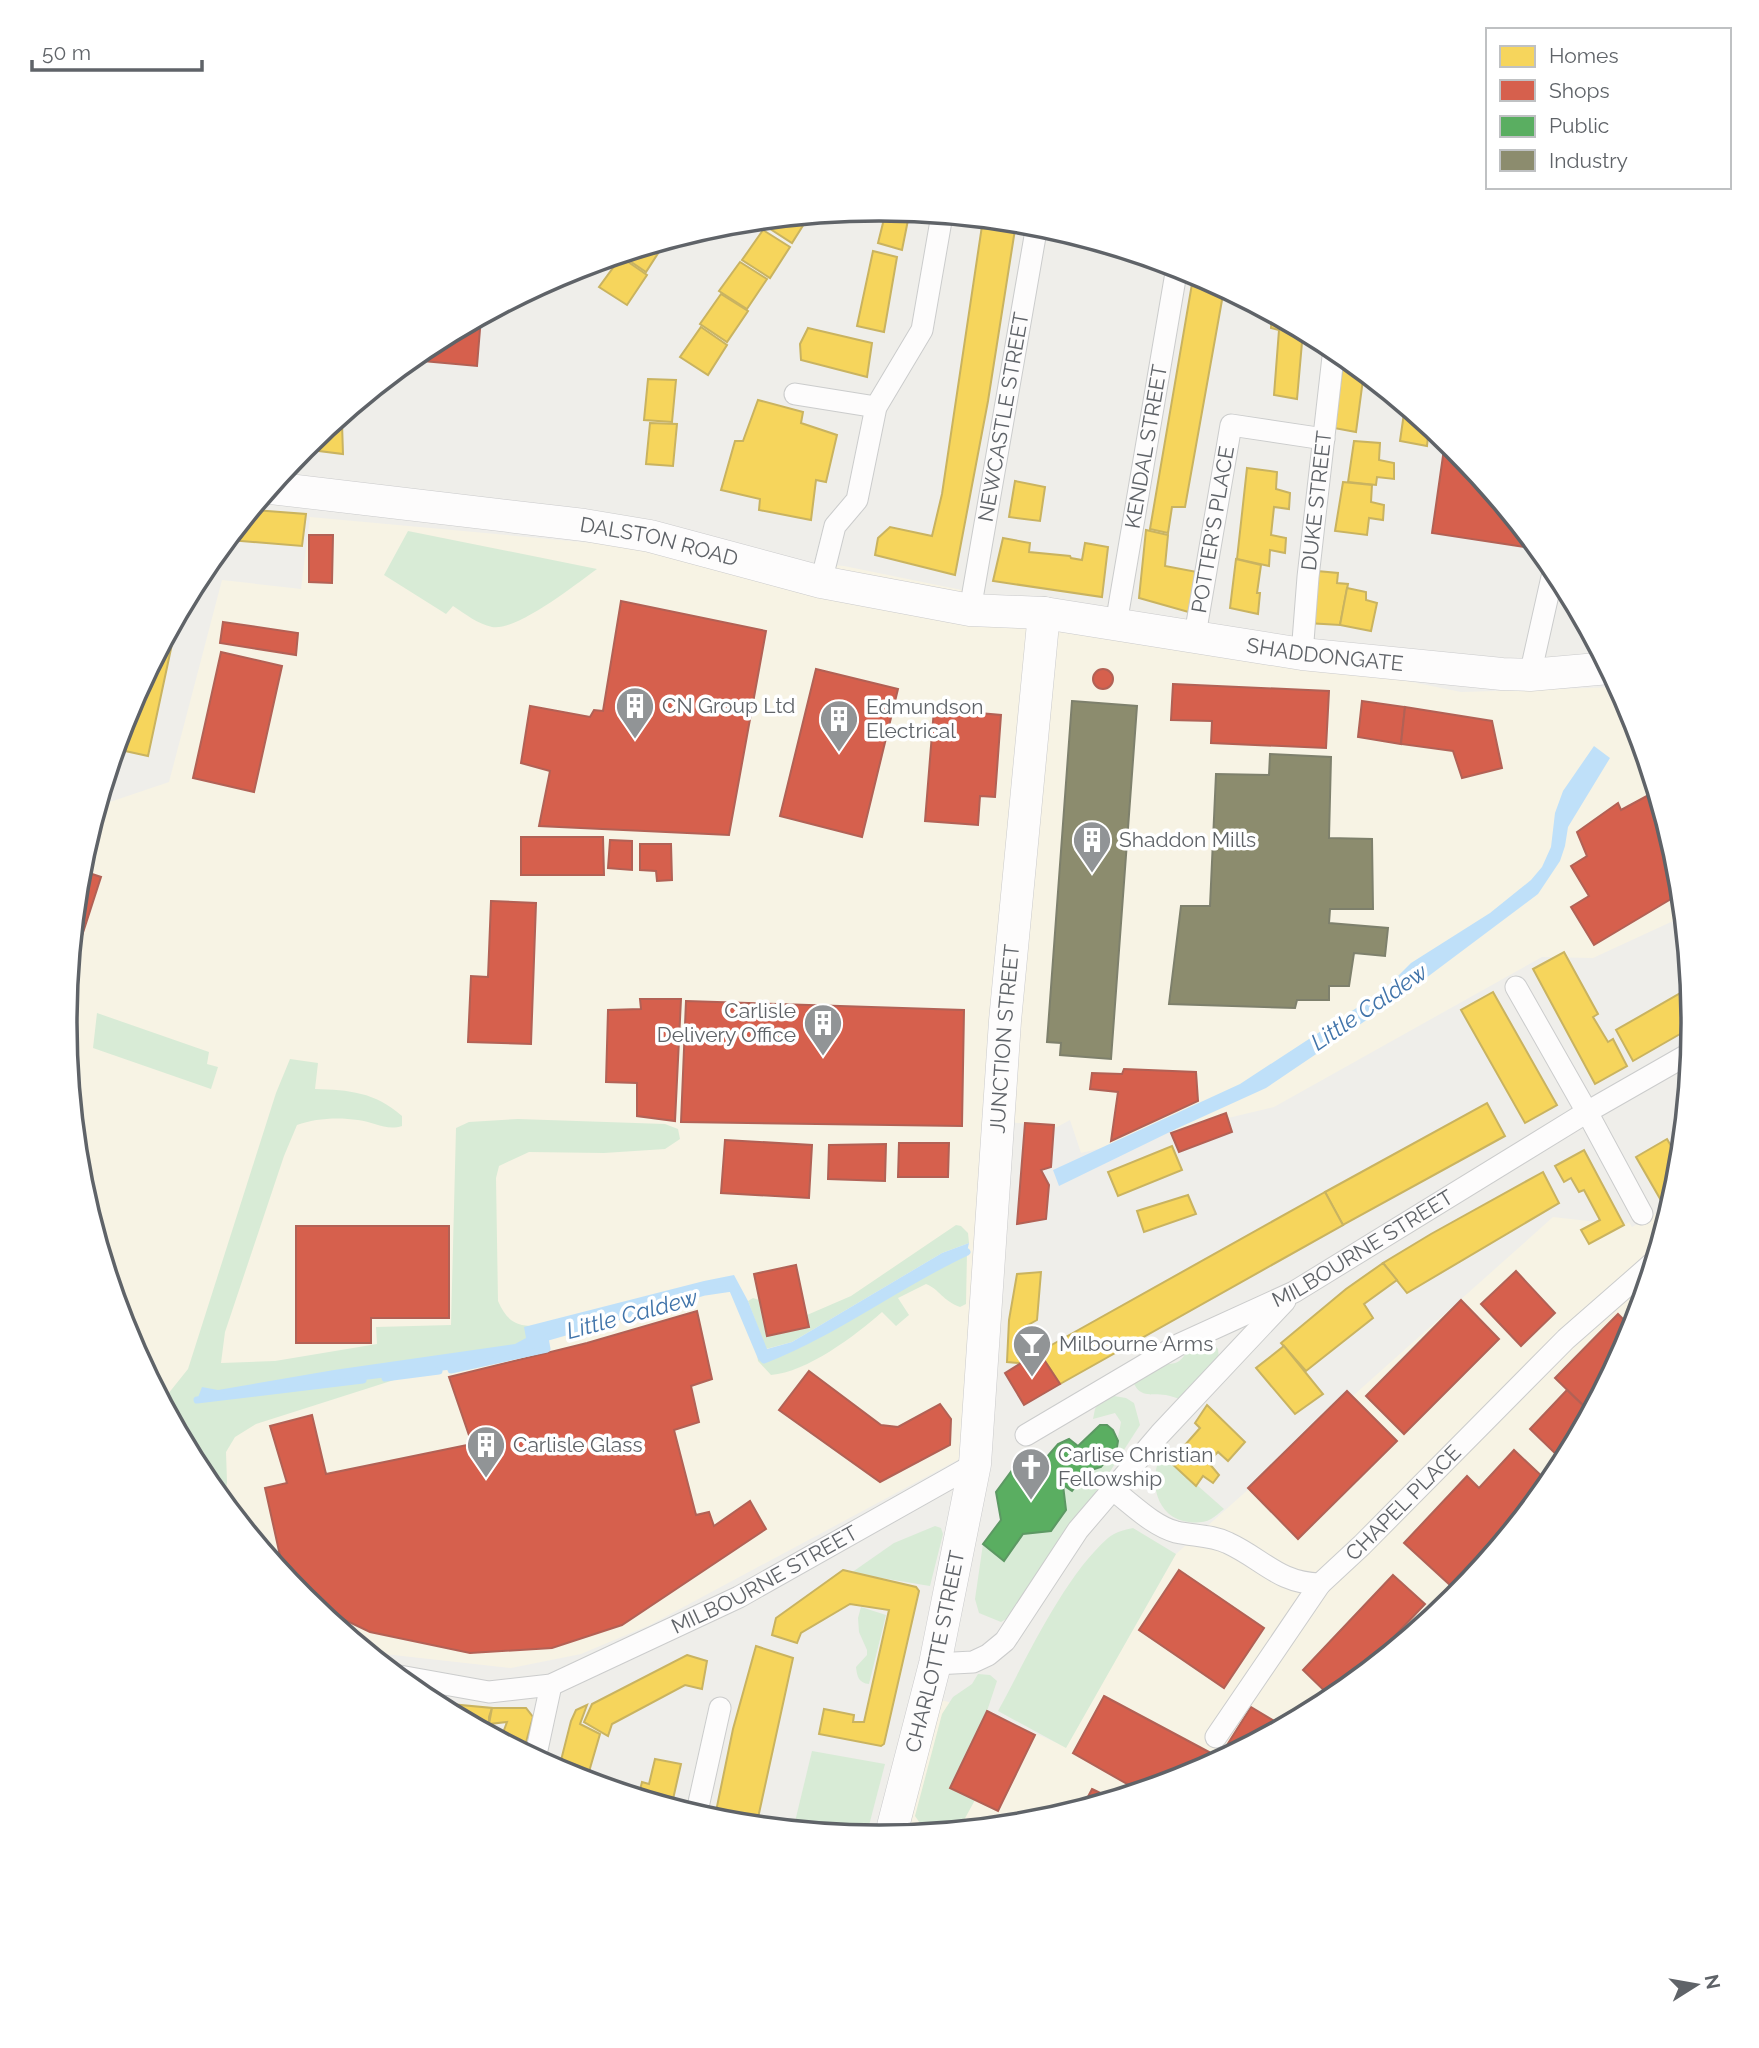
<svg xmlns="http://www.w3.org/2000/svg" width="1759" height="2048" font-family="Raleway,sans-serif">
<rect width="100%" height="100%" fill="#efeeea"/>
<g fill="#f7f3e4">
<polygon points="310,517 844,566 1461,692 1619,687 1632,713 1679,865 1684,916 1593,958 1542,957 1274,1107 1081,1153 1070,1120 1057,1127 999,1121 967,1455 650,1625 581,1654 511,1668 384,1654 351,1639 303,1600 202,1476 127,1335 80,1183 65,1024 80,865 98,806 169,782 222,580 301,589"/>
<polygon points="1672,1205 1632,1336 1557,1477 1455,1600 1332,1702 1191,1777 1038,1823 896,1837 938,1699 996,1716 1066,1747 1176,1554 1553,1217 1624,1225 1629,1222 1632,1227"/>
</g>
<g fill="#d8ebd6">
<path d="M408,531L597,569C576,584 516,632 492,627C478,624 465,614 453,606L446,614L384,575Z"/>
<polygon points="97,1013 209,1052 207,1064 218,1067 211,1089 93,1048"/>
<path d="M290,1059L318,1063L315,1089C349,1090 375,1092 402,1116V1126C386,1131 374,1122 358,1120C339,1117 315,1118 297,1125L284,1156L225,1332L221,1363L275,1361L377,1344L376,1327L451,1325L456,1128L469,1122L518,1119L665,1124L678,1129L680,1139L665,1149L604,1153L529,1152L499,1166L496,1178L498,1301C506,1319 514,1326 534,1326L525,1341L499,1353L394,1380L256,1424L235,1437L226,1452L227,1482L224,1503L202,1476L165,1407L168,1394L188,1369L276,1093Z"/>
<polygon points="956,1225 961,1226 968,1233 969,1243 942,1253 792,1342 766,1349 748,1301 753,1298 759,1300 767,1336 809,1327 807,1315 851,1296"/>
<path d="M967,1252L966,1304L960,1307C943,1301 939,1289 926,1284L898,1298L909,1315L896,1326L882,1312C855,1336 807,1372 771,1375L758,1361L756,1345L761,1357L810,1341L934,1268Z"/>
<path d="M1208,1338L1218,1349L1219,1359L1183,1400C1177,1398 1171,1396 1166,1395C1150,1393 1139,1399 1132,1379C1136,1376 1142,1369 1146,1367C1162,1360 1180,1372 1187,1349Z"/>
<path d="M1114,1396L1126,1398L1134,1403L1140,1425L1111,1470L1006,1619L1001,1622L979,1613L975,1599L983,1544L1004,1560L1023,1534L1051,1531L1066,1510L1063,1485C1101,1464 1113,1469 1121,1422L1115,1413L1093,1419L1095,1409L1101,1399Z"/>
<path d="M1162,1454L1224,1509C1220,1512 1215,1517 1211,1519C1204,1523 1196,1523 1189,1522C1156,1519 1147,1479 1162,1454Z"/>
<polygon points="935,1526 941,1528 943,1534 930,1586 851,1573 894,1543"/>
<path d="M1133,1528L1176,1554L1066,1748L998,1711C1027,1658 1063,1578 1108,1538C1115,1532 1124,1530 1133,1528Z"/>
<path d="M861,1607L886,1615L869,1684C859,1683 857,1677 856,1667L867,1655V1650L859,1632L858,1618Z"/>
<polygon points="978,1674 990,1675 997,1681 987,1711 951,1788 975,1800 958,1831 933,1833 934,1828 922,1826 915,1816 942,1714 953,1697 972,1684"/>
<polygon points="812,1751 885,1764 866,1837 793,1830"/>
</g>
<g fill="#bfe0f9">
<polygon points="1594,746 1610,758 1568,827 1565,846 1560,861 1538,894 1402,996 1266,1088 1178,1128 1059,1186 1053,1170 1240,1084 1384,990 1411,963 1490,913 1531,880 1542,867 1551,847 1555,813 1563,791"/>
<path d="M969,1243L967,1252C898,1284 836,1332 764,1360L761,1357L732,1288L705,1292L545,1338L547,1349L455,1369L197,1400L202,1387L218,1390L334,1370L515,1344L526,1338L524,1327L704,1281L734,1275L748,1301L767,1349L792,1342L942,1253Z"/>
</g>
<g fill="#f6d55c" stroke="#c9b360" stroke-width="2">
<polygon points="886,211 909,215 902,250 878,243"/>
<polygon points="809,216 792,243 764,225 767,220"/>
<polygon points="983,219 1016,223 988,401 955,575 875,555 878,538 890,527 932,536 942,494"/>
<polygon points="763,230 790,247 770,278 742,260"/>
<polygon points="666,241 646,272 621,255"/>
<polygon points="873,251 897,257 884,332 857,326"/>
<polygon points="621,257 647,275 627,305 599,287"/>
<polygon points="740,262 767,279 747,309 719,291"/>
<polygon points="1194,272 1224,289 1185,507 1172,507 1168,533 1150,529"/>
<polygon points="721,294 748,311 727,342 700,324"/>
<polygon points="1272,314 1303,331 1297,399 1274,395 1279,330 1271,328"/>
<polygon points="701,327 727,345 708,375 680,357"/>
<polygon points="808,328 872,343 867,377 801,360 800,344"/>
<polygon points="1344,356 1364,372 1356,432 1334,428"/>
<polygon points="648,379 676,380 672,422 644,420"/>
<polygon points="758,400 803,412 801,423 837,435 826,482 816,480 811,520 759,510 760,499 721,490 735,441 743,441"/>
<polygon points="1405,406 1429,426 1427,446 1400,441"/>
<polygon points="334,422 342,423 343,454 303,449"/>
<polygon points="650,423 677,424 673,466 646,464"/>
<polygon points="1354,441 1380,443 1379,460 1394,463 1394,479 1377,477 1376,485 1348,482"/>
<polygon points="1247,468 1277,472 1276,489 1290,493 1289,509 1274,507 1271,535 1286,538 1285,553 1270,550 1269,566 1237,559"/>
<polygon points="1015,481 1045,487 1040,521 1009,517"/>
<polygon points="1343,482 1372,485 1371,502 1384,505 1383,520 1369,518 1367,535 1335,531"/>
<polygon points="253,510 306,514 302,546 228,540"/>
<polygon points="1146,530 1168,535 1165,566 1197,572 1192,613 1139,598"/>
<polygon points="1003,538 1030,543 1029,552 1070,556 1071,558 1082,560 1085,543 1108,547 1102,597 993,581"/>
<polygon points="1236,559 1261,565 1257,593 1260,593 1258,614 1230,608"/>
<polygon points="1317,571 1338,573 1337,583 1348,584 1340,625 1307,623"/>
<polygon points="1347,588 1366,592 1366,600 1377,603 1371,631 1340,625"/>
<polygon points="178,616 148,756 116,749 127,712"/>
<polygon points="1564,952 1598,1014 1593,1017 1608,1042 1613,1039 1627,1066 1595,1084 1533,969"/>
<polygon points="1691,987 1694,1026 1633,1061 1616,1030"/>
<polygon points="1493,992 1557,1105 1525,1123 1461,1010"/>
<polygon points="1487,1103 1505,1136 1343,1225 1325,1192"/>
<polygon points="1667,1139 1681,1163 1679,1183 1672,1205 1666,1209 1636,1157"/>
<polygon points="1172,1146 1182,1170 1118,1196 1108,1172"/>
<polygon points="1584,1150 1624,1225 1589,1244 1581,1230 1600,1220 1584,1190 1579,1192 1571,1178 1564,1182 1555,1166"/>
<polygon points="1543,1172 1559,1203 1407,1293 1383,1263 1431,1234"/>
<polygon points="1325,1192 1343,1225 1060,1384 1039,1352"/>
<polygon points="1188,1195 1196,1214 1144,1232 1137,1211"/>
<polygon points="1383,1263 1397,1280 1364,1304 1373,1318 1306,1371 1281,1343 1346,1289"/>
<polygon points="1041,1272 1037,1320 1028,1325 1027,1349 1024,1349 1022,1361 1019,1363 1007,1362 1009,1320 1017,1274"/>
<polygon points="1284,1346 1323,1394 1295,1414 1256,1368"/>
<polygon points="1207,1405 1245,1442 1228,1461 1218,1452 1208,1462 1219,1475 1213,1483 1203,1476 1196,1486 1170,1462 1200,1428 1195,1423"/>
<polygon points="843,1570 916,1587 919,1591 884,1744 881,1746 819,1734 824,1709 854,1715 853,1722 864,1722 889,1610 850,1604 801,1633 797,1643 772,1635 776,1618"/>
<polygon points="756,1646 793,1658 756,1827 720,1823 714,1821 733,1729"/>
<polygon points="687,1655 707,1661 702,1689 685,1685 612,1724 608,1736 584,1722 592,1704"/>
<polygon points="429,1702 492,1708 489,1717 489,1733"/>
<polygon points="587,1705 580,1724 600,1734 586,1782 558,1772 571,1721 576,1710"/>
<polygon points="492,1708 526,1708 533,1717 523,1753 500,1741 507,1722 489,1724"/>
<polygon points="655,1759 681,1764 671,1808 638,1798 642,1782 649,1784"/>
</g>
<g fill="#d6604d" stroke="#b26155" stroke-width="2">
<polygon points="481,317 477,366 411,360 427,346"/>
<polygon points="1444,449 1458,451 1538,549 1432,533"/>
<polygon points="309,535 333,535 332,583 309,582"/>
<polygon points="621,601 766,631 729,835 539,826 550,771 521,763 530,706 590,717 594,710 603,711"/>
<polygon points="223,622 298,633 296,655 220,643"/>
<polygon points="221,652 282,666 254,792 193,778"/>
<circle cx="1103" cy="679" r="10"/>
<polygon points="816,669 898,689 862,837 780,816"/>
<polygon points="1173,684 1329,691 1326,748 1211,743 1212,721 1171,720"/>
<polygon points="1362,701 1405,707 1401,744 1358,737"/>
<polygon points="1405,707 1492,721 1502,768 1462,778 1453,751 1401,744"/>
<polygon points="934,709 1001,715 995,797 980,796 978,825 925,821"/>
<polygon points="1656,791 1679,865 1681,893 1594,945 1571,907 1589,896 1571,866 1587,856 1577,832 1618,803 1621,810"/>
<polygon points="521,837 603,837 604,875 521,875"/>
<polygon points="610,840 632,841 632,870 608,868"/>
<polygon points="640,844 671,844 672,880 657,881 656,871 640,870"/>
<polygon points="80,870 101,877 79,945 73,943"/>
<polygon points="491,901 536,903 531,1044 468,1042 471,976 488,977"/>
<polygon points="640,999 681,999 675,1121 637,1116 637,1083 606,1082 608,1010 641,1009"/>
<polygon points="686,1001 964,1010 962,1126 681,1122"/>
<polygon points="1124,1069 1196,1072 1198,1101 1111,1141 1118,1092 1090,1089 1092,1073 1122,1074"/>
<polygon points="1226,1113 1232,1132 1179,1152 1171,1133"/>
<polygon points="1025,1123 1054,1125 1051,1167 1041,1170 1049,1185 1046,1219 1017,1224"/>
<polygon points="725,1140 812,1145 809,1198 721,1193"/>
<polygon points="899,1143 949,1143 948,1177 898,1177"/>
<polygon points="886,1144 885,1181 828,1179 829,1145"/>
<polygon points="296,1226 449,1226 449,1318 371,1318 371,1343 296,1343"/>
<polygon points="796,1265 809,1327 767,1336 754,1274"/>
<polygon points="1516,1271 1555,1313 1521,1346 1481,1304"/>
<polygon points="1461,1300 1499,1339 1404,1434 1366,1396"/>
<polygon points="697,1311 712,1379 691,1386 699,1422 674,1430 696,1515 709,1512 714,1526 750,1501 766,1529 622,1625 552,1648 470,1653 370,1632 303,1600 285,1578 265,1488 287,1483 270,1426 312,1415 326,1474 472,1444 449,1377 587,1343"/>
<polygon points="1618,1314 1634,1330 1591,1413 1555,1378"/>
<polygon points="1039,1352 1060,1384 1024,1405 1005,1373"/>
<polygon points="809,1371 881,1425 898,1427 940,1404 951,1419 950,1445 880,1482 779,1410"/>
<polygon points="1567,1390 1591,1413 1563,1461 1530,1429"/>
<polygon points="1347,1391 1397,1441 1298,1539 1248,1488"/>
<polygon points="1514,1450 1547,1481 1450,1585 1404,1543 1467,1476 1479,1488"/>
<polygon points="1179,1570 1264,1628 1224,1688 1139,1630"/>
<polygon points="1393,1575 1425,1604 1334,1700 1303,1670"/>
<polygon points="1104,1696 1209,1752 1197,1773 1141,1792 1073,1753"/>
<polygon points="1251,1707 1284,1727 1215,1764"/>
<polygon points="987,1711 1035,1735 998,1811 950,1788"/>
<polygon points="1092,1789 1115,1800 1081,1810"/>
</g>
<polygon fill="#5aae61" stroke="#5c9863" stroke-width="2" points="1100,1425 1107,1425 1113,1430 1118,1441 1117,1447 1101,1467 1088,1471 1072,1491 1063,1485 1066,1510 1051,1531 1023,1534 1004,1561 983,1544 1001,1520 996,1492 1013,1469 1040,1465 1058,1444 1069,1439 1078,1446"/>
<g fill="#8c8c6e" stroke="#7e806c" stroke-width="2">
<polygon points="1072,701 1137,706 1111,1059 1060,1055 1061,1043 1047,1042"/>
<polygon points="1270,754 1331,757 1329,838 1372,839 1373,909 1330,909 1329,923 1388,928 1385,956 1354,953 1349,986 1329,986 1329,1000 1297,1000 1295,1008 1169,1004 1181,906 1210,906 1216,774 1269,775"/>
</g>
<g fill="none" stroke-linecap="round" stroke-linejoin="round">
<g stroke="#bfe0f9" stroke-width="7">
<path d="M451,1370L547,1349L545,1338L705,1292L732,1288L761,1357L764,1360C836,1332 898,1284 967,1252"/>
<polyline points="385,1378 439,1371"/>
<polyline points="197,1400 363,1380"/>
</g>
<g stroke="#cbcccc" stroke-width="23">
<g id="street">
<polyline points="795,394 876,407"/>
<polyline points="821,582 835,526 857,500 876,407 922,330 942,215"/>
<path id="s1" d="M970,610L1037,225"/>
<path id="s2" d="M1116,624L1177,267"/>
<path id="s3" d="M1195,635L1231,425L1324,439"/>
<path id="s4" d="M1302,654L1308,577L1334,348"/>
<polyline points="1530,675 1554,568"/>
<polyline points="1516,987 1587,1112 1642,1214"/>
<path id="s5" d="M1026,1435L1180,1344L1294,1292L1587,1112L1692,1052"/>
<path id="s6" d="M1113,1490C1132,1504 1153,1526 1176,1532C1193,1536 1212,1535 1228,1543C1263,1559 1278,1583 1320,1584L1362,1545L1566,1339L1655,1261"/>
<polyline points="935,1664 973,1662 988,1655 1005,1641 1078,1530 1160,1434 1285,1301"/>
<path id="s7" d="M394,1675L489,1692L551,1685L739,1597L975,1464"/>
<polyline points="1216,1737 1320,1584"/>
<polyline points="535,1759 551,1685"/>
<polyline points="696,1816 720,1708"/>
</g>
</g>
<g stroke="#cacacb" stroke-width="33">
<g id="secondary">
<path id="s8" d="M271,488L584,525L650,536L821,582L970,610L1044,613L1302,654L1502,674L1530,675L1609,668"/>
<path id="s9" d="M890,1838L935,1664L975,1464L1005,1021L1044,613"/>
</g>
</g>
<use href="#street" stroke="#fdfcfc" stroke-width="21"/>
<use href="#secondary" stroke="#fdfcfc" stroke-width="32"/>
</g>
<defs>
<g id="building-pin" transform="scale(2.0125)"><path d="M0 17L-7.5 6A9.5 9.5 0 1 1 7.5 6Z" fill="#919496" stroke="#fff"/><path d="M-4-6H4V6H1V3H-1V6H-4ZM-2.5-4.3h1.7v1.8h-1.7ZM.8-4.3h1.7v1.8H.8ZM-2.5-1h1.7V.8h-1.7ZM.8-1h1.7V.8H.8Z" fill="#fff"/></g>
<g id="bar-pin" transform="scale(2.0125)"><path d="M0 17L-7.5 6A9.5 9.5 0 1 1 7.5 6Z" fill="#919496" stroke="#fff"/><path d="M-6-5H6L.8 .8V4.5H3.5V6h-7V4.5H-.8V.8Z" fill="#fff"/></g>
<g id="church-pin" transform="scale(2.0125)"><path d="M0 17L-7.5 6A9.5 9.5 0 1 1 7.5 6Z" fill="#919496" stroke="#fff"/><path d="M-1.2-6h2.4v3.5h3.3v2.4h-3.3V6h-2.4V-.1h-3.3v-2.4h3.3Z" fill="#fff"/></g>
</defs>
<g fill-rule="evenodd">
<use href="#building-pin" x="635" y="706"/>
<use href="#building-pin" x="839" y="719"/>
<use href="#building-pin" x="1092" y="840"/>
<use href="#building-pin" x="823" y="1023"/>
<use href="#bar-pin" x="1032" y="1344"/>
<use href="#building-pin" x="486" y="1445"/>
<use href="#church-pin" x="1031" y="1467"/>
</g>
<g text-anchor="middle" stroke-width="7" stroke-linejoin="round" paint-order="stroke">
<g font-size="21" fill="#5f6368" stroke="#fff">
<text dy="7" stroke="none"><textPath href="#s1" startOffset="196">NEWCASTLE STREET</textPath></text>
<text dy="7" stroke="none"><textPath href="#s2" startOffset="180">KENDAL STREET</textPath></text>
<text dy="7" stroke="none"><textPath href="#s4" startOffset="154">DUKE STREET</textPath></text>
<text dy="7" stroke="none"><textPath href="#s3" startOffset="107">POTTER'S PLACE</textPath></text>
<text dy="7" stroke="none"><textPath href="#s8" startOffset="392">DALSTON ROAD</textPath></text>
<text dy="7" stroke="none"><textPath href="#s8" startOffset="1069">SHADDONGATE</textPath></text>
<text dy="7" stroke="none"><textPath href="#s9" startOffset="810">JUNCTION STREET</textPath></text>
<text dy="7" stroke="none"><textPath href="#s5" startOffset="385">MILBOURNE STREET</textPath></text>
<text dy="7" stroke="none"><textPath href="#s6" startOffset="348">CHAPEL PLACE</textPath></text>
<text dy="7" stroke="none"><textPath href="#s7" startOffset="397">MILBOURNE STREET</textPath></text>
<text dy="7" stroke="none"><textPath href="#s9" startOffset="192">CHARLOTTE STREET</textPath></text>
</g>
<g font-size="21" fill="#5f6368" stroke="#fff" text-anchor="start">
<text x="662" y="713">CN Group Ltd</text>
<text x="866" y="714">Edmundson<tspan x="866" dy="24">Electrical</tspan></text>
<text x="1119" y="847">Shaddon Mills</text>
<text x="796" y="1018" text-anchor="end">Carlisle<tspan x="796" dy="24">Delivery Office</tspan></text>
<text x="1059" y="1351">Milbourne Arms</text>
<text x="513" y="1452">Carlisle Glass</text>
<text x="1058" y="1462">Carlise Christian<tspan x="1058" dy="24">Fellowship</tspan></text>
</g>
<g font-size="23" font-style="italic" fill="#4174aa" stroke="#fff">
<text transform="translate(1369 1007) rotate(-34)" y="8">Little Caldew</text>
<text transform="translate(632 1314) rotate(-15)" y="8">Little Caldew</text>
</g>
</g>
<path d="M0 0H1759V2048H0ZM77 1023a802 802 0 1 1 1604 0a802 802 0 1 1-1604 0Z" fill="#fff" fill-rule="evenodd"/>
<path fill="none" stroke="#5f6368" stroke-width="3.5" d="M77 1023a802 802 0 1 1 1604 0a802 802 0 1 1-1604 0Z"/>
<rect x="1486" y="28" width="245" height="161" fill="#ffffff" stroke="#bfc1c3" stroke-width="2"/>
<rect x="1500" y="46" width="35" height="21" fill="#f6d55c" stroke="#bfc1c3" stroke-width="2"/>
<text x="1549" y="63" font-size="21" fill="#5f6368">Homes</text>
<rect x="1500" y="80" width="35" height="21" fill="#d6604d" stroke="#bfc1c3" stroke-width="2"/>
<text x="1549" y="98" font-size="21" fill="#5f6368">Shops</text>
<rect x="1500" y="116" width="35" height="21" fill="#5aae61" stroke="#bfc1c3" stroke-width="2"/>
<text x="1549" y="133" font-size="21" fill="#5f6368">Public</text>
<rect x="1500" y="150" width="35" height="21" fill="#8c8c6e" stroke="#bfc1c3" stroke-width="2"/>
<text x="1549" y="168" font-size="21" fill="#5f6368">Industry</text>
<g transform="translate(1696 1985) rotate(79)" stroke="#ffffff" stroke-width="5" paint-order="stroke">
<path d="M0-5L12 26L0 18L-12 26Z" fill="#5f6368"/>
<text y="-10" font-size="19" font-weight="bold" text-anchor="middle" fill="#5f6368">N</text>
</g>
<path d="M32 60v10h170v-10" fill="none" stroke="#5f6368" stroke-width="3.5"/>
<text x="42" y="60" font-size="21" fill="#5f6368" stroke="#ffffff" stroke-width="5" paint-order="stroke">50 m</text>
</svg>
